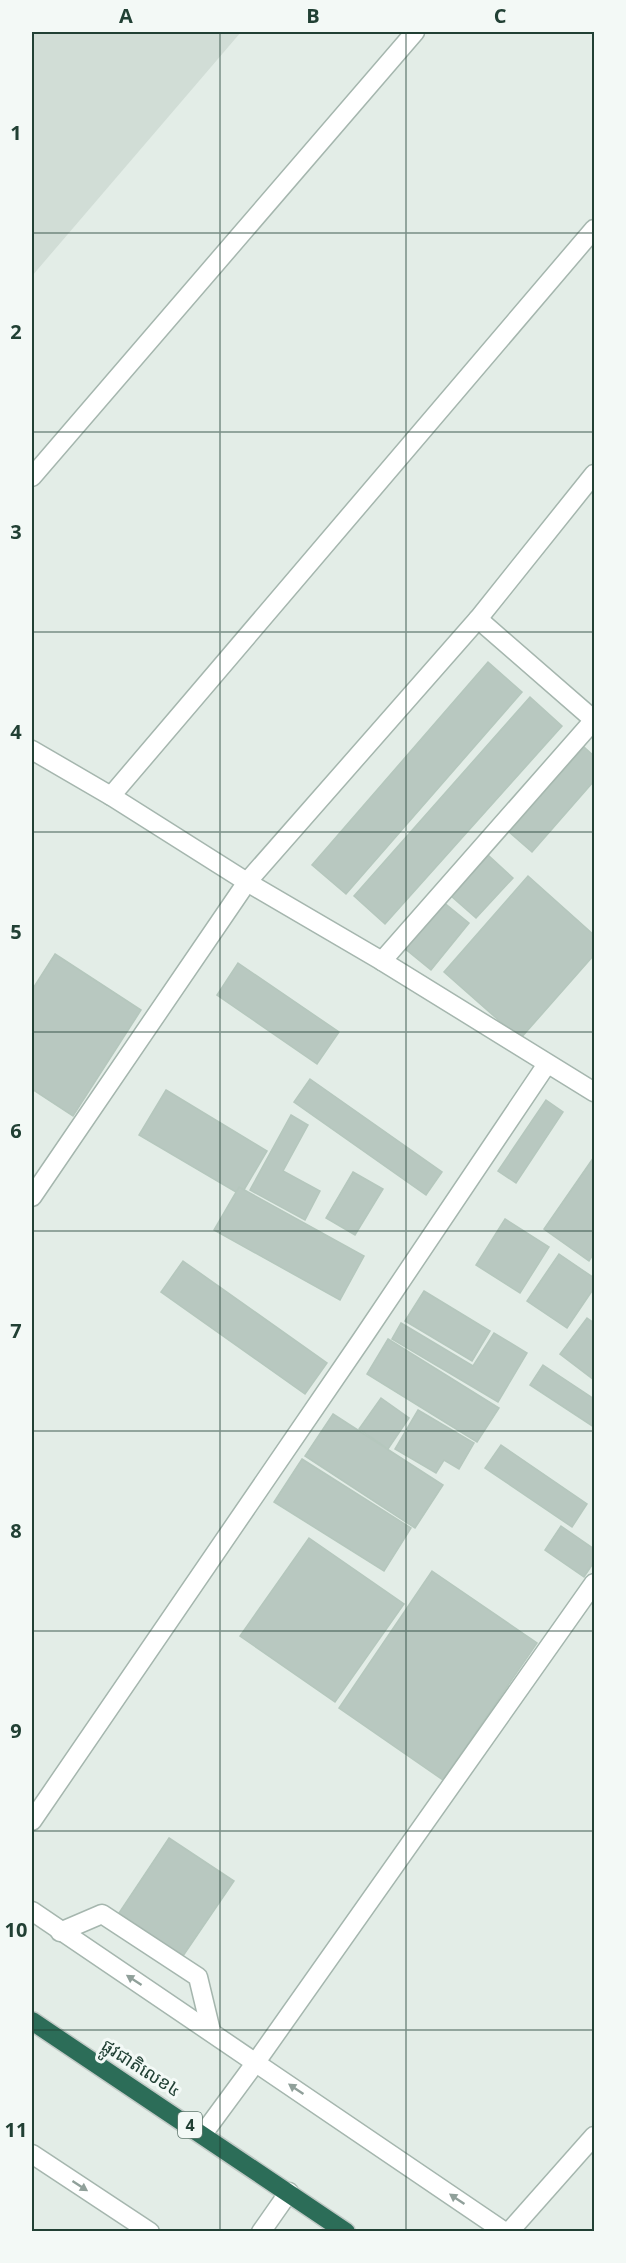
<svg xmlns="http://www.w3.org/2000/svg" width="626" height="2263" font-family="'Open Sans','Noto Sans Khmer',sans-serif">
<rect width="100%" height="100%" fill="#e3ede7"/>
<polygon fill="#d1ddd6" points="32,32 241,32 32,276"/>
<g fill="#b8c8c0" stroke="#b5c7bd" stroke-width="1.5">
<polygon points="488,662 522,692 346,894 312,865"/>
<polygon points="530,697 562,726 385,924 354,896"/>
<polygon points="584,747 594,756 594,781 532,852 509,832"/>
<polygon points="488,855 513,878 476,918 451,896"/>
<polygon points="528,876 594,935 594,955 520,1039 444,972"/>
<polygon points="442,901 469,923 431,970 404,948"/>
<polygon points="55,954 141,1010 73,1116 32,1089 32,990"/>
<polygon points="238,963 339,1032 317,1064 217,995"/>
<polygon points="310,1079 442,1172 426,1195 294,1102"/>
<polygon points="166,1090 267,1151 241,1195 139,1135"/>
<polygon points="546,1100 563,1112 516,1183 498,1171"/>
<polygon points="291,1115 308,1125 283,1171 320,1191 305,1220 250,1190"/>
<polygon points="594,1157 594,1253 589,1261 544,1229"/>
<polygon points="353,1172 383,1189 355,1235 326,1218"/>
<polygon points="239,1187 364,1256 340,1300 214,1230"/>
<polygon points="505,1219 549,1247 520,1293 476,1265"/>
<polygon points="559,1254 594,1278 594,1288 567,1328 527,1301"/>
<polygon points="183,1261 327,1363 305,1394 161,1292"/>
<polygon points="424,1291 490,1331 472,1361 405,1321"/>
<polygon points="587,1318 594,1323 594,1380 560,1354"/>
<polygon points="401,1323 473,1366 494,1333 527,1353 498,1402 392,1339"/>
<polygon points="388,1339 499,1408 477,1442 367,1374"/>
<polygon points="543,1365 594,1399 594,1427 530,1385"/>
<polygon points="381,1398 409,1418 388,1449 359,1429"/>
<polygon points="418,1410 474,1443 459,1469 444,1460 436,1473 395,1449"/>
<polygon points="333,1414 443,1485 415,1528 305,1456"/>
<polygon points="501,1445 587,1504 572,1527 485,1468"/>
<polygon points="302,1459 411,1528 384,1571 274,1502"/>
<polygon points="561,1526 594,1549 594,1562 584,1577 545,1550"/>
<polygon points="309,1538 404,1604 335,1702 240,1636"/>
<polygon points="432,1571 537,1643 443,1780 339,1708"/>
<polygon points="169,1838 234,1881 183,1956 119,1913"/>
</g>
<g fill="none" stroke-linecap="round" stroke-linejoin="round">
<g stroke="#a5b6ae" stroke-width="21">
<g id="minor">
<polyline points="32,477 415,32"/>
<polyline points="478,619 594,720"/>
<polyline points="32,750 111,796 247,882 382,961 594,1092"/>
<polyline points="111,796 594,229"/>
<polyline points="382,961 594,720"/>
<polyline points="32,1197 247,882 478,619 594,474"/>
<polyline points="32,1821 362,1339 547,1064"/>
<polyline points="32,1911 505,2232"/>
<polyline points="60,1932 102,1914 198,1977 211,2031"/>
<polyline points="203,2134 256,2062 594,1583"/>
<polyline points="32,2154 150,2232"/>
<polyline points="261,2232 289,2192"/>
<polyline points="509,2232 594,2136"/>
</g>
</g>
<g stroke="#c1cac6" stroke-width="21">
<polyline id="highway" points="32,2021 346,2232"/>
</g>
<use href="#minor" stroke="#fff" stroke-width="18"/>
<use href="#highway" stroke="#2c6d58" stroke-width="18"/>
</g>
<defs><path id="oneway-solid" d="M-6-.8H1V-3.2L6.5 0L1 3.2V.8H-6Z" transform="scale(1.5)"/></defs>
<g fill="#90a09a">
<use href="#oneway-solid" transform="translate(134 1980) rotate(-147)"/>
<use href="#oneway-solid" transform="translate(296 2089) rotate(-146)"/>
<use href="#oneway-solid" transform="translate(80 2186) rotate(33)"/>
<use href="#oneway-solid" transform="translate(457 2199) rotate(-146)"/>
</g>
<path fill="none" stroke="#214034" stroke-width="1.5" stroke-opacity="0.55" d="M220,32V2232M406,32V2232M32,233H594M32,432H594M32,632H594M32,832H594M32,1032H594M32,1231H594M32,1431H594M32,1631H594M32,1831H594M32,2030H594"/>
<g text-anchor="middle" stroke-width="6" stroke-linejoin="round" paint-order="stroke">
<rect fill="#f3f9f6" stroke="#60786e" stroke-width="1.5" x="178" y="2112" width="24" height="26" rx="4.5"/>
<g font-size="16" font-weight="bold" fill="#214034">
<text x="190" y="2131">4</text>
</g>
<g font-size="18" fill="#214034" stroke="#f3f9f6">
<text transform="translate(141 2068) rotate(33)" y="6">ផ្លូវជាតិលេខ៤</text>
</g>
</g>
<rect width="626" height="2263" fill="none" stroke="#f3f9f6" stroke-width="66"/>
<rect x="33" y="33" width="560" height="2197" fill="none" stroke="#214034" stroke-width="2"/>
<g font-size="20" text-anchor="middle" font-weight="bold" fill="#214034">
<text x="126" y="23">A</text>
<text x="313" y="23">B</text>
<text x="500" y="23">C</text>
<text x="16" y="140">1</text>
<text x="16" y="339">2</text>
<text x="16" y="539">3</text>
<text x="16" y="739">4</text>
<text x="16" y="939">5</text>
<text x="16" y="1138">6</text>
<text x="16" y="1338">7</text>
<text x="16" y="1538">8</text>
<text x="16" y="1738">9</text>
<text x="16" y="1937">10</text>
<text x="16" y="2137">11</text>
</g>
</svg>
